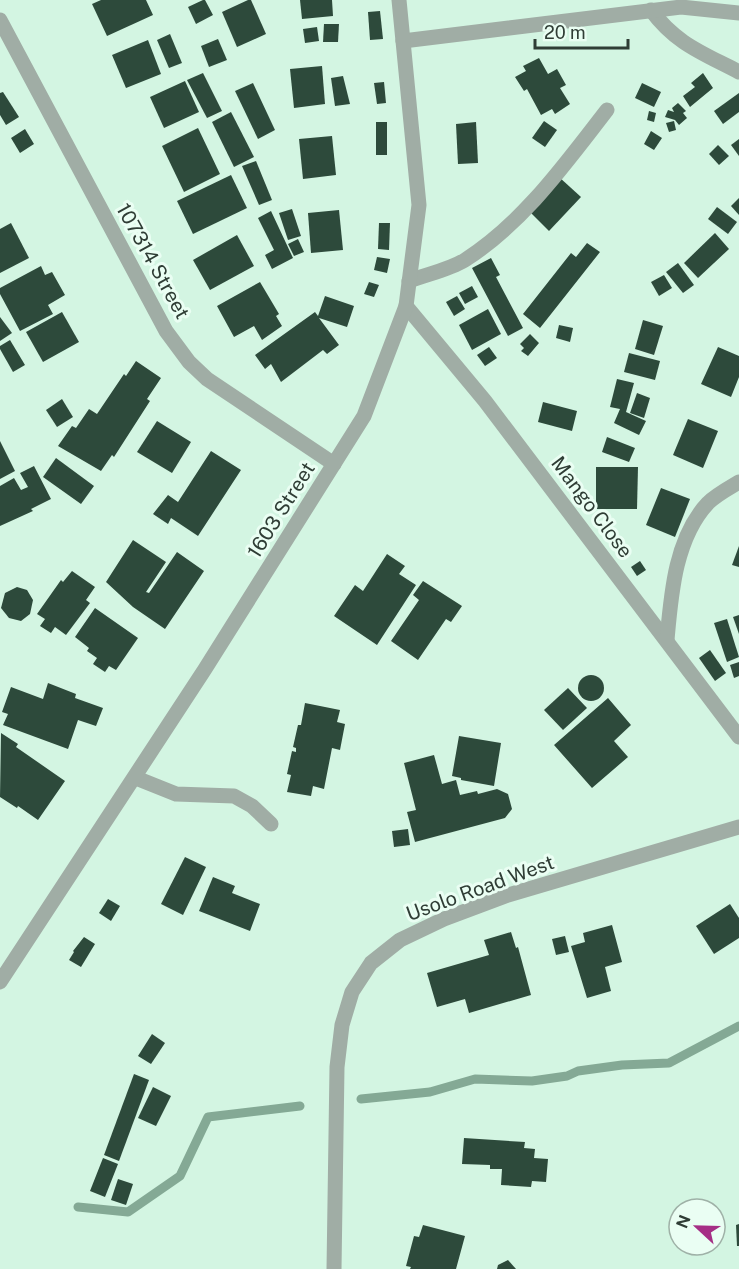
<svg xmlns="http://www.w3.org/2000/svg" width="739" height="1269" font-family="'Public Sans',sans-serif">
<rect width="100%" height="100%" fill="#d3f5e2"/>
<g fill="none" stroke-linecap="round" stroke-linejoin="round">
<g stroke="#84a995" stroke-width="9">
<polyline points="361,1099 430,1092 475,1079 532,1081 567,1076 578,1071 622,1065 669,1063 739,1026"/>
<polyline points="78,1207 128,1212 180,1176 208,1117 300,1106"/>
</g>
</g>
<g fill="#2d4a3b">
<polygon points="101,0 146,0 153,15 107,36 92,4"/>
<polygon points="203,0 205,0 213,15 196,24 188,7"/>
<polygon points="248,0 251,0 266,34 237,47 222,12"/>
<polygon points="300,0 332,0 333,16 302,19"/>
<polygon points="380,11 383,39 370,40 368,12"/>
<polygon points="324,24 339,24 338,42 323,42"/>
<polygon points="317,27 319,41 305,43 303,29"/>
<polygon points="170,34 182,63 169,68 157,40"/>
<polygon points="218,39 227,60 209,67 201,46"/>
<polygon points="148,40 161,74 126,88 112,55"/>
<polygon points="539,58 548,74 557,69 566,85 560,88 570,104 555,114 552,109 541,115 527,89 524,91 515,77 526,71 523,66"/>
<polygon points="322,66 325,104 294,108 290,69"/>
<polygon points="203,73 222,111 207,118 187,80"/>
<polygon points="703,73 713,88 690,107 683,96 695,87 691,83"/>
<polygon points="343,76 350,104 335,106 331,78"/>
<polygon points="185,81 199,112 164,128 150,97"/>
<polygon points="384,82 386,103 377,104 374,83"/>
<polygon points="253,83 275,130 258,139 235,91"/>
<polygon points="642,83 661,92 654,107 635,98"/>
<polygon points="3,92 19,117 6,125 0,115 0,93"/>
<polygon points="739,93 739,112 723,124 714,111"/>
<polygon points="678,103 686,111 683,113 687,118 679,125 675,120 665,117 668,110 674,112 672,108"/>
<polygon points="649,111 656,113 654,122 647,120"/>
<polygon points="231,112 254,157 234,167 212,122"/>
<polygon points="544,121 557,130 545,147 532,138"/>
<polygon points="674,121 676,130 669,132 666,123"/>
<rect x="376" y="122" width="11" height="33"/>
<polygon points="476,122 478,163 458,164 456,124"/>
<polygon points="198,128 220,174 184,192 162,146"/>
<polygon points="25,129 34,144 20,153 11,138"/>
<polygon points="651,131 662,138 654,150 644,144"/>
<polygon points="332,136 336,175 303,179 299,139"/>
<polygon points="739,139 739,156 731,145"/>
<polygon points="718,145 729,156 719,165 709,154"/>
<polygon points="256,161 272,200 259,205 242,166"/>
<polygon points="231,175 247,208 193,234 177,201"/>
<polygon points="559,177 581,197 549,231 528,210"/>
<polygon points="739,198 739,215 731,206"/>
<polygon points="717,207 737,222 728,234 708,219"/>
<polygon points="292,209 301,236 288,240 279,213"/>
<polygon points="339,210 343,250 311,253 308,213"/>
<polygon points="271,211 293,258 272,269 265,255 274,250 258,218"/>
<polygon points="11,223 29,258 0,273 0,229"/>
<polygon points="379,223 390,223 389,250 378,249"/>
<polygon points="715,233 729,249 698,278 684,263"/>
<polygon points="237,235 254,266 210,290 193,260"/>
<polygon points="298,239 304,252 294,256 288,244"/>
<polygon points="587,243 600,252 540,328 523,314 571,253 576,257"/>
<polygon points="377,257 390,259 387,273 374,270"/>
<polygon points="491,258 500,275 496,277 523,328 508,336 472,268"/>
<polygon points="678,263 694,285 683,293 666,272"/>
<polygon points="41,266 45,275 52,272 65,295 48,305 53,314 20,331 0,294 0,288"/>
<polygon points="664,275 672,288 659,296 651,282"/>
<polygon points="260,282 279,314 276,316 282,326 262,340 254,326 234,337 217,306"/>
<polygon points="369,282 379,285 374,297 364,294"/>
<polygon points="472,286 478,297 465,304 459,293"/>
<polygon points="325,296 354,306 347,327 319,318 339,345 327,354 323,350 281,382 271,364 265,369 255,355 315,312 318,316"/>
<polygon points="457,296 465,309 454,316 446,302"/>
<polygon points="488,309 501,334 472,350 459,325"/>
<polygon points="62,312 79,342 43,362 26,332"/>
<polygon points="0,317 12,333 0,341"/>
<polygon points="643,320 663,326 654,355 635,349"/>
<polygon points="559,325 573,328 570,342 556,338"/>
<polygon points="530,334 539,343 528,356 521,351 524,348 520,344"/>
<polygon points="10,340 25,365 13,372 0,349 0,346"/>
<polygon points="489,347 497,358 485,366 477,355"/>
<polygon points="718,347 739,356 739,377 731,397 701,384"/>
<polygon points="629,353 660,361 655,380 624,372"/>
<polygon points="136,361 161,378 147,399 150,401 114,457 112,455 101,471 58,446 72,426 76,428 89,409 97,414 124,374 126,376"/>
<polygon points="617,379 634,383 626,412 646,421 639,435 614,423 620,409 610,407"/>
<polygon points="637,393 650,398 644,418 630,413"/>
<polygon points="62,399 73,417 57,427 46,410"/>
<polygon points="543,402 577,411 572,431 538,422"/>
<polygon points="688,419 718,431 703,468 673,455"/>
<polygon points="157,421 191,442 172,473 137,452"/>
<polygon points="607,437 635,448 629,462 602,452"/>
<polygon points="0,441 15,471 0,479"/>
<polygon points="211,451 241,470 198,536 171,518 168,524 153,514 168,495 178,502"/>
<polygon points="56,458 94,486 81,504 43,477"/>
<polygon points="34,466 51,499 31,509 33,511 0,526 0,486 14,478 21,490 28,487 20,473"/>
<polygon points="596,467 638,467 637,509 596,509"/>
<polygon points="661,488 690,499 675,537 646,525"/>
<polygon points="133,540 166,562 146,592 149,593 177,552 204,571 165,629 133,607 106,582"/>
<polygon points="739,546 739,567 732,565"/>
<polygon points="387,554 405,566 399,574 416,585 377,645 334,616 355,585 363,591"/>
<polygon points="640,561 646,570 637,576 631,567"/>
<polygon points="72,571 95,587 86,600 90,603 66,635 55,627 51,633 40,626 45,619 37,614 61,580 63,582"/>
<polygon points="423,581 462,606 451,622 446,619 418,660 391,641 419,600 413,595"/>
<polygon points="17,587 27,590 33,600 30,614 21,621 9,618 1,608 5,593"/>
<polygon points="95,608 138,638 116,670 109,666 105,672 93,664 97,658 87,651 89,648 75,637"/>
<polygon points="739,615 739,634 733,617"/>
<polygon points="727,619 739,657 727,662 714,623"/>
<polygon points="710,650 726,673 715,681 699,658"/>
<polygon points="739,662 739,676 734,678 730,665"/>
<circle cx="591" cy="688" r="13"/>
<polygon points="48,683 76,694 75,698 103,708 96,726 78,720 68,749 3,725 8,714 2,712 11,687 43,699"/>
<polygon points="568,688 587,708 563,730 544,710"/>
<polygon points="608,698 631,725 614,741 628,757 592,788 554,745"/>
<polygon points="305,703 340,710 337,722 345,724 340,750 332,748 324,789 313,786 311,796 287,792 291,775 287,774 292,751 296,752 296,748 293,747 298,725 301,725"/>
<polygon points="1,733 18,744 16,747 65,781 38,820 18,806 17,808 0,797"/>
<polygon points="459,736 501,743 494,786 461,780 461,778 452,776"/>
<polygon points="434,755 442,784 456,780 460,795 477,791 478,794 497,789 508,794 512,809 505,818 415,842 407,812 416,810 404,763"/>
<polygon points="408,829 410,845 394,847 392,831"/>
<polygon points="185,857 206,867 183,915 161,904"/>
<polygon points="213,877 235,886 232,893 260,904 250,931 199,911"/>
<polygon points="108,899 120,906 111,921 99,913"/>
<polygon points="730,904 739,918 739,938 714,954 696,926"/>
<polygon points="612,925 622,962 605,967 611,991 587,998 571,946 585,942 583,933"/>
<polygon points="511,932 516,948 518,947 531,995 469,1013 465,999 437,1007 427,973 489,955 484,940"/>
<polygon points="565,936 569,952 556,955 552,939"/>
<polygon points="84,937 95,944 81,967 69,960 74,952 73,951"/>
<polygon points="152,1034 165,1043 151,1064 138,1056"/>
<polygon points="134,1074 149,1080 119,1161 104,1155"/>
<polygon points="153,1087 171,1096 156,1126 138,1118"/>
<polygon points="464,1138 525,1142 524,1148 535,1149 534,1158 548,1159 546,1182 532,1181 531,1187 501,1185 502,1169 490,1169 490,1165 462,1164"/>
<polygon points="103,1158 118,1164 105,1197 90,1191"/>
<polygon points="118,1179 133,1184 126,1205 111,1200"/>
<polygon points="739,1224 739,1246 737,1246 736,1225"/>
<polygon points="423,1225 465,1236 456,1269 410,1269 411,1267 406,1266 414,1236 419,1237"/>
<polygon points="508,1260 516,1269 497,1269 498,1265"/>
</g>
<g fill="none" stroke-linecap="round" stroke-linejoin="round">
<g stroke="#a0ada5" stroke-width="15">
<path d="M651,10C676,44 703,53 739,72"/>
<polyline points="0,20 166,331 189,362 207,379 334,464"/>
<polyline points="403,41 681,7 739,13"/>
<path d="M409,281C427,274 449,270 465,260C524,222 565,164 607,110"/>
<polyline points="406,306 485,401 739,737"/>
<path d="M667,640C671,595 675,538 708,503C716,495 729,488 739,482"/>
<polyline points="136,778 176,794 234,796 252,806 271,824"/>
<polyline points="0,982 205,669 364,416 406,306 419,205 399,0"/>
<polyline points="334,1269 337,1067 342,1025 352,992 371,963 400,940 444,919 508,895 739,827"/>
</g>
</g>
<g text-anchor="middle" stroke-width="6" stroke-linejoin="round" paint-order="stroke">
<g font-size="20" fill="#2f3d35" stroke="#eafef3">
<text transform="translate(153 261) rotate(61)" y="7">107314 Street</text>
<text transform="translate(592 507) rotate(53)" y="7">Mango Close</text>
<text transform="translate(281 510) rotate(-58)" y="7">1603 Street</text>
<text transform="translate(480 888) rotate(-20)" y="7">Usolo Road West</text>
</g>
</g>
<g transform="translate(697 1227) rotate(292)"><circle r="28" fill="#eafef3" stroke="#9fb1a7" stroke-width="1.5"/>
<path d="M0-4.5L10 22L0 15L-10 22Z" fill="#a52e85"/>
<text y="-9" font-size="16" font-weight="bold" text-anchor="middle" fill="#2f3d35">N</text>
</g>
<path d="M535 39v9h93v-9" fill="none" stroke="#2f3d35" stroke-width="3"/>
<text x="544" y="39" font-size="18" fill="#2f3d35" stroke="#eafef3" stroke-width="4.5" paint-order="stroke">20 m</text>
</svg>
